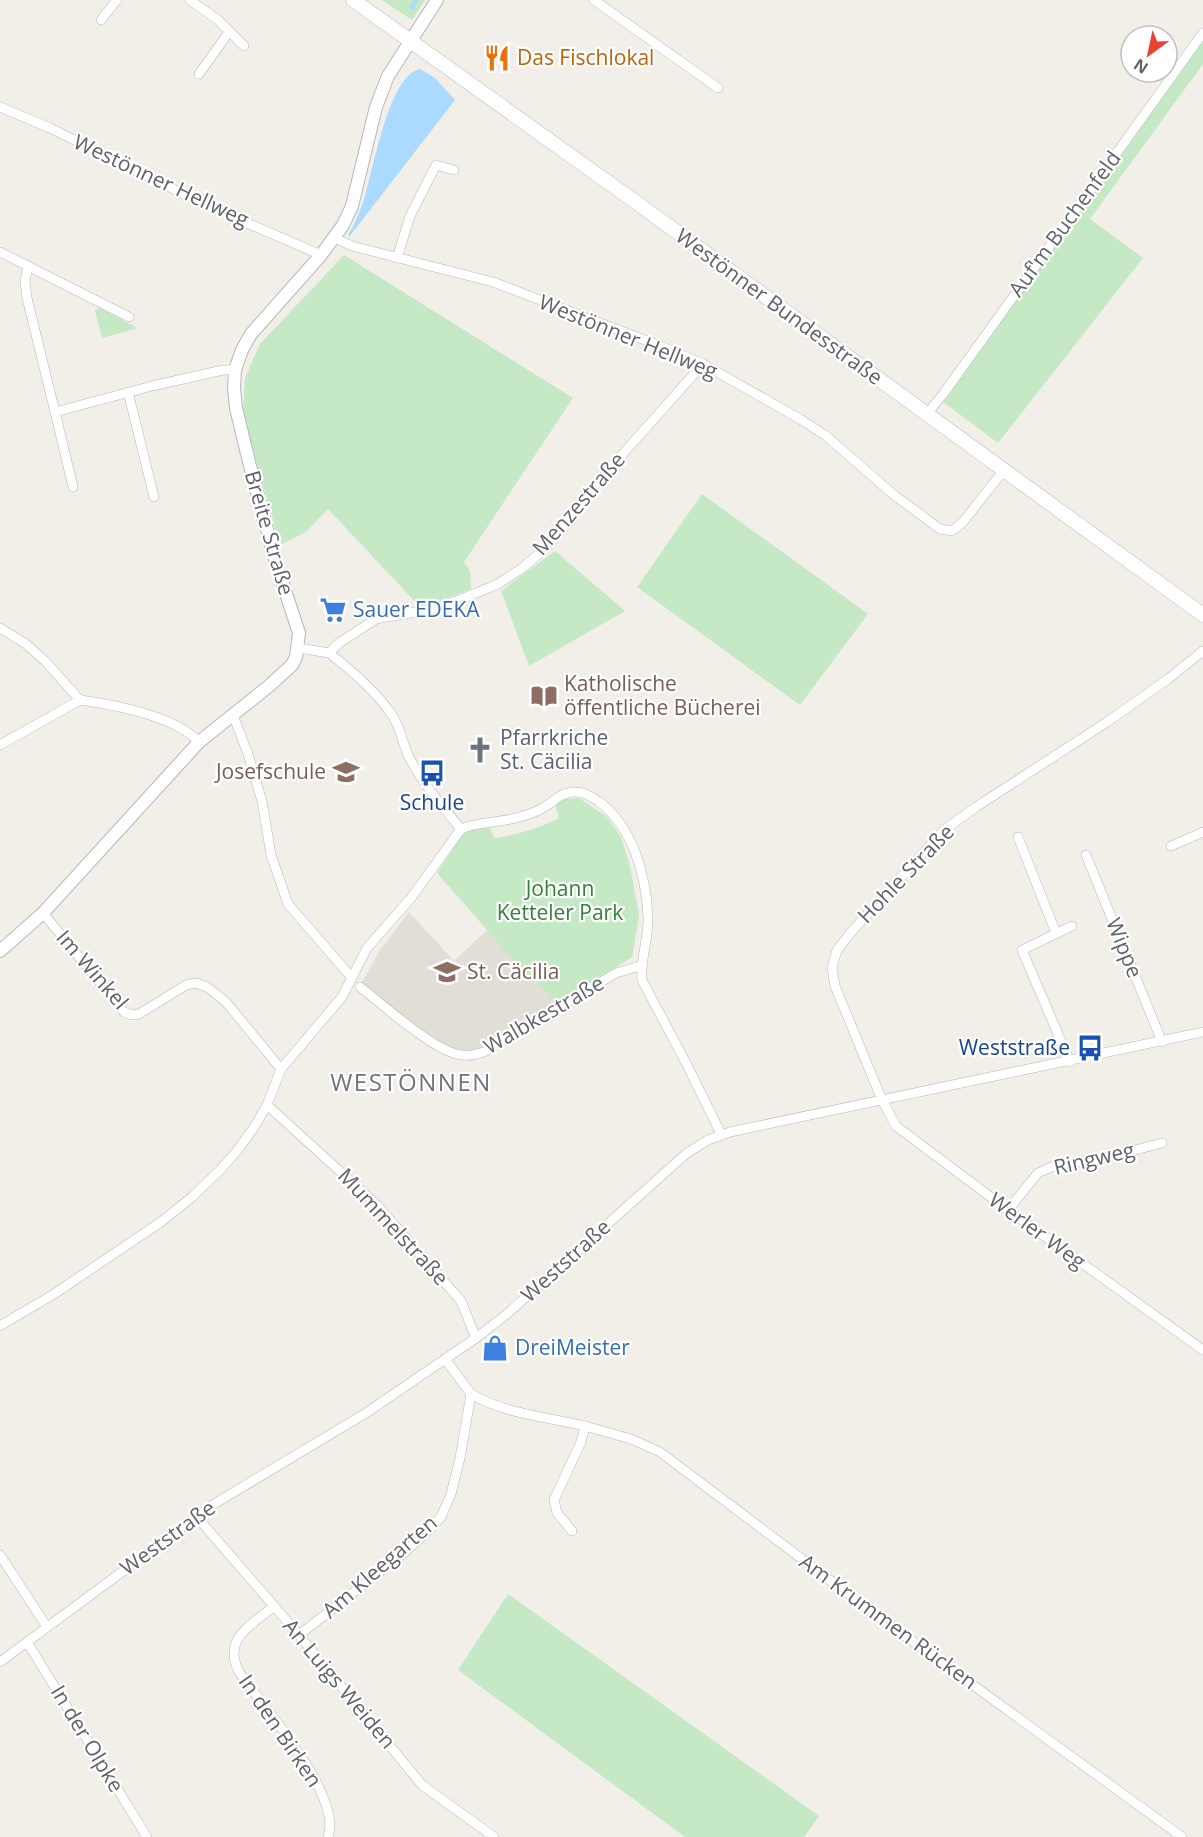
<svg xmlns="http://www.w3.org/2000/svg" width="1203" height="1837" font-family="'Open Sans',sans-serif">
<rect width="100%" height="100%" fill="#f1efe8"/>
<polygon fill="#e1ded6" points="409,912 454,961 487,930 549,994 556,1005 498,1039 474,1051 462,1051 443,1044 427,1035 361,984 380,950"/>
<g fill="#c5e8c5">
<polygon points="382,0 425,0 412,20"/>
<polygon points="1203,37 1203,64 1090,219 1143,258 998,443 942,401"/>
<polygon points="344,255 573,398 464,562 470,571 471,589 421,608 328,509 306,532 280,545 243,414 245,378 260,344"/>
<polygon points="100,308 134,326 135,329 102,338 95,310"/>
<polygon points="702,494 868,614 800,705 637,587"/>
<polygon points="555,551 625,611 529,666 501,591"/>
<path d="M579,798L607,817L621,837L630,866L639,915L632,957L556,1005L549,994L510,956L437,873L464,832L481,827L489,828L495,838C519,834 538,829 559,818L555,804L563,799Z"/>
<polygon points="508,1594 819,1816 804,1837 685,1837 458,1670"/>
</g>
<path fill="#aadaff" d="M420,69L435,78L455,100L349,237L348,235C356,222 362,207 366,192C374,166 390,74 420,69Z"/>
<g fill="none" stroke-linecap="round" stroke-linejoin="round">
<polyline stroke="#aadaff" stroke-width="4" points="412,8 416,0"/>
<g stroke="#b5b8bc" stroke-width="10">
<g id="minor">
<polyline points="190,0 218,20 244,46"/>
<polyline points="594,0 718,88"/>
<polyline points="101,20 117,0"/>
<polyline points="199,74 229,32"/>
<polyline points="0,107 50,128 210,207 321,255"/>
<polyline points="335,238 352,246 493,282 663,347 703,364 800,419 825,435 894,495 940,529 952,531 963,522 1004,470"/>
<polyline points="0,252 129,317"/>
<polyline points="397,258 410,216 436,165 454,170"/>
<polyline points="28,266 25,282 27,298 55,412 152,386 223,370 235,370"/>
<polyline points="128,392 154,497"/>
<polyline points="55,412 73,487"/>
<polyline points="927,414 944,393 1203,33"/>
<path d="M0,628L26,644L45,661L80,700C115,705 175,716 199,742"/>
<polyline points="299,648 329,653"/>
<polyline points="1203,651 1168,679 1107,722 976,807 944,830 853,930 837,950 832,968 835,986 882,1100 896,1126 1008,1210 1203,1350"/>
<polyline points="329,653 339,643 376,619 432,609 454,602 498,584 521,569 547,547 570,520 588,493 703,364"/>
<path d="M329,653C351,670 376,691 392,715C401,728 402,743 409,757C423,784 442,806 461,829"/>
<polyline points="233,715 248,754 262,801 271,855 288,904 352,978"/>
<polyline points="0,745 80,700"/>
<polyline points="1018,837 1056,933"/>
<polyline points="1171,846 1203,832"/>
<polyline points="1086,855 1162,1042"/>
<polyline points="43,913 124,1012 131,1015 139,1014 186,985 196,983 207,987 226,1002 281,1069"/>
<path d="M360,987C383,1005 430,1047 456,1054C466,1057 475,1055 484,1052L616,973L640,966"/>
<polyline points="1070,1062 1022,950 1072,926"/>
<polyline points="267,1105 377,1205 461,1301 476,1338"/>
<polyline points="1008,1210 1038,1173 1054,1166 1112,1156 1162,1143"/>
<path d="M0,1326L54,1294L161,1222L192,1197L220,1170L237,1151L255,1126L267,1105L281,1069L342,997L367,948L411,898L461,829C480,821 500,823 519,817C529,815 540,810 549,804C555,800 561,794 568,793C579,790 590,795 598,801C633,826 646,876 648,916C649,938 640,959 642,980L687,1065L721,1134"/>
<path d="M471,1394C506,1414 546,1417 585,1426L581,1442L554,1500L557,1513L572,1531"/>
<polyline points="585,1426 631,1439 660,1452 867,1608 1182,1837"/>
<polyline points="197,1517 299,1635 422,1785 494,1837"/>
<polyline points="0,1555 47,1627"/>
<path d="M274,1606C251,1626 222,1638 239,1672C263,1706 343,1796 328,1837"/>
<polyline points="299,1635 404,1553 431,1528 441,1517 451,1494 460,1458 471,1394 445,1359"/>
<polyline points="27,1642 147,1837"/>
<polyline points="0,1662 214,1504 366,1413 476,1338 507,1314 687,1153 708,1140 730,1132 1203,1032"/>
</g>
</g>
<g stroke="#b5b8bc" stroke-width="14">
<polyline id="tertiary" points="0,951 43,913 199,742 269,686 292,665 296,657 299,633 276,563 249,462 236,408 234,388 235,370 242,350 251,334 321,255 343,225 352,206 376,107 388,76 437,0"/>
</g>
<g stroke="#b6babf" stroke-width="15">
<polyline id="secondary" points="353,0 637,203 1203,615"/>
</g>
<use href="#minor" stroke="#fff" stroke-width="9"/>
<use href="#tertiary" stroke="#fff" stroke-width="12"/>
<use href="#secondary" stroke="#fff" stroke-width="14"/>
</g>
<defs>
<g id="restaurant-bare" transform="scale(2.07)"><path d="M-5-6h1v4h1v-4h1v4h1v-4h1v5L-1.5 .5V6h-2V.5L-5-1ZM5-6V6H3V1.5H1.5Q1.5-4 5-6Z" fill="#e8710a" stroke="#fff" stroke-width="2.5" paint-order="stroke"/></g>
<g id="supermarket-bare" transform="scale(2.07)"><path d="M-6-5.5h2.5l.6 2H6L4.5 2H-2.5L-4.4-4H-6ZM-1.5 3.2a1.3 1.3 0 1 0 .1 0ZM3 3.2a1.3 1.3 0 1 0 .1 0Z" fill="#3f7fe0" stroke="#fff" stroke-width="2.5" paint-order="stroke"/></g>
<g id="library-bare" transform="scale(2.07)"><path d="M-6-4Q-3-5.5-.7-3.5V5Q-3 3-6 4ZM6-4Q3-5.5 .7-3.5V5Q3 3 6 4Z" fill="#8d6e63" stroke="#fff" stroke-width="2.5" paint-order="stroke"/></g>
<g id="church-bare" transform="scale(2.07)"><path d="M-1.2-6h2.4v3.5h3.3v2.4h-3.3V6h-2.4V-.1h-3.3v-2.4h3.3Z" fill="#6b7280" stroke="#fff" stroke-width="2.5" paint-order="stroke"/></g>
<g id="school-bare" transform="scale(2.07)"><path d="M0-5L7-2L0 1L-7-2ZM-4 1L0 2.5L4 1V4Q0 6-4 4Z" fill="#8d6e63" stroke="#fff" stroke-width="2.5" paint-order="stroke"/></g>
<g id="bus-bare" transform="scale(2.07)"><path d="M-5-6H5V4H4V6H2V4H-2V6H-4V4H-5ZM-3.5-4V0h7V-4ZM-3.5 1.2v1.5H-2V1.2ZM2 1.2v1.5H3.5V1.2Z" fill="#1a4fb4" stroke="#fff" stroke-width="2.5" paint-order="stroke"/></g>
<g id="shop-bare" transform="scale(2.07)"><path d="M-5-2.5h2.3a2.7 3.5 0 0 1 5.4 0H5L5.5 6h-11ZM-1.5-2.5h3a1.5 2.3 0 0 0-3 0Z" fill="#3f7fe0" stroke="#fff" stroke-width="2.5" paint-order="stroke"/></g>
</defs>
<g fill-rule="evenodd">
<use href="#restaurant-bare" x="497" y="58"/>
<use href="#supermarket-bare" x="333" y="610"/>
<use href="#library-bare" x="544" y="696"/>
<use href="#church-bare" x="480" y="750"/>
<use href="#school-bare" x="346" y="772"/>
<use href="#bus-bare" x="432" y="773"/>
<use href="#school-bare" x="447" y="972"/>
<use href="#bus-bare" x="1090" y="1048"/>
<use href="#shop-bare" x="495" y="1348"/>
</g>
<g text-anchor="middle" stroke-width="4.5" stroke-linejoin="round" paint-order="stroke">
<g font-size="21" fill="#c56008" stroke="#fff" text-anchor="start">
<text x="517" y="65">Das Fischlokal</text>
</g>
<g font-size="21" fill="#5f6368" stroke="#fff">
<text transform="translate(161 181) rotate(25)" y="7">Westönner Hellweg</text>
<text transform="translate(1065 224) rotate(-54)" y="7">Auf'm Buchenfeld</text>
<text transform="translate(779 307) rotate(36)" y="7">Westönner Bundesstraße</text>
<text transform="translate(628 337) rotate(22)" y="7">Westönner Hellweg</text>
<text transform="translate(579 504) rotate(-49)" y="7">Menzestraße</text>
<text transform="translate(269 533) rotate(74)" y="7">Breite Straße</text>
<text transform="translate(906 874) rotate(-46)" y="7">Hohle Straße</text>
<text transform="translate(1124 948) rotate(68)" y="7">Wippe</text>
<text transform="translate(92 970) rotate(49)" y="7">Im Winkel</text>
<text transform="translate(544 1015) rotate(-30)" y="7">Walbkestraße</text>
<text transform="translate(1094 1159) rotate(-13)" y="7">Ringweg</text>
<text transform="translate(393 1227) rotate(47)" y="7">Mummelstraße</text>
<text transform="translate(1037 1231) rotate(36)" y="7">Werler Weg</text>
<text transform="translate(566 1261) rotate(-42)" y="7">Weststraße</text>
<text transform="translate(168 1538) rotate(-36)" y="7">Weststraße</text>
<text transform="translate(380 1567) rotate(-41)" y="7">Am Kleegarten</text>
<text transform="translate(888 1622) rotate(36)" y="7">Am Krummen Rücken</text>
<text transform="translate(339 1684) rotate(50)" y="7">An Luigs Weiden</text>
<text transform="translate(280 1731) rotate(56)" y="7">In den Birken</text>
<text transform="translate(87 1739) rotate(59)" y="7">In der Olpke</text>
</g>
<g font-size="21" fill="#366cbe" stroke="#fff" text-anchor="start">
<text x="353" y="617">Sauer EDEKA</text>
<text x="515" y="1355">DreiMeister</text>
</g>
<g font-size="21" fill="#785e54" stroke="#fff" text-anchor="start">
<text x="564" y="691">Katholische<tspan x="564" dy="24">öffentliche Bücherei</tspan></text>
<text x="326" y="779" text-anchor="end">Josefschule</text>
<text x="467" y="979">St. Cäcilia</text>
</g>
<g font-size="21" fill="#5b616d" stroke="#fff" text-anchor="start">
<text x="500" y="745">Pfarrkriche<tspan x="500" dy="24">St. Cäcilia</tspan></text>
</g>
<g font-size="21" fill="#164399" stroke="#fff">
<text x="432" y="810">Schule</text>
<text x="1070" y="1055" text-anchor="end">Weststraße</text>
</g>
<g font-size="21" fill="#348238" stroke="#fff">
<text x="560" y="896">Johann<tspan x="560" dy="24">Ketteler Park</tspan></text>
</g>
<g font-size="24" letter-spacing="1.5" fill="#70757a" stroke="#fff">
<text x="411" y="1091">WESTÖNNEN</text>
</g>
</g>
<g transform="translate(1149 54) rotate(213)"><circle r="28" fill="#ffffff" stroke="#bfc1c3" stroke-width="1.5"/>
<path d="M0-4.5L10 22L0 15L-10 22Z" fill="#ea4335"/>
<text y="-9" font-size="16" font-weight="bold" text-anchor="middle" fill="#5f6368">N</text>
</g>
</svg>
